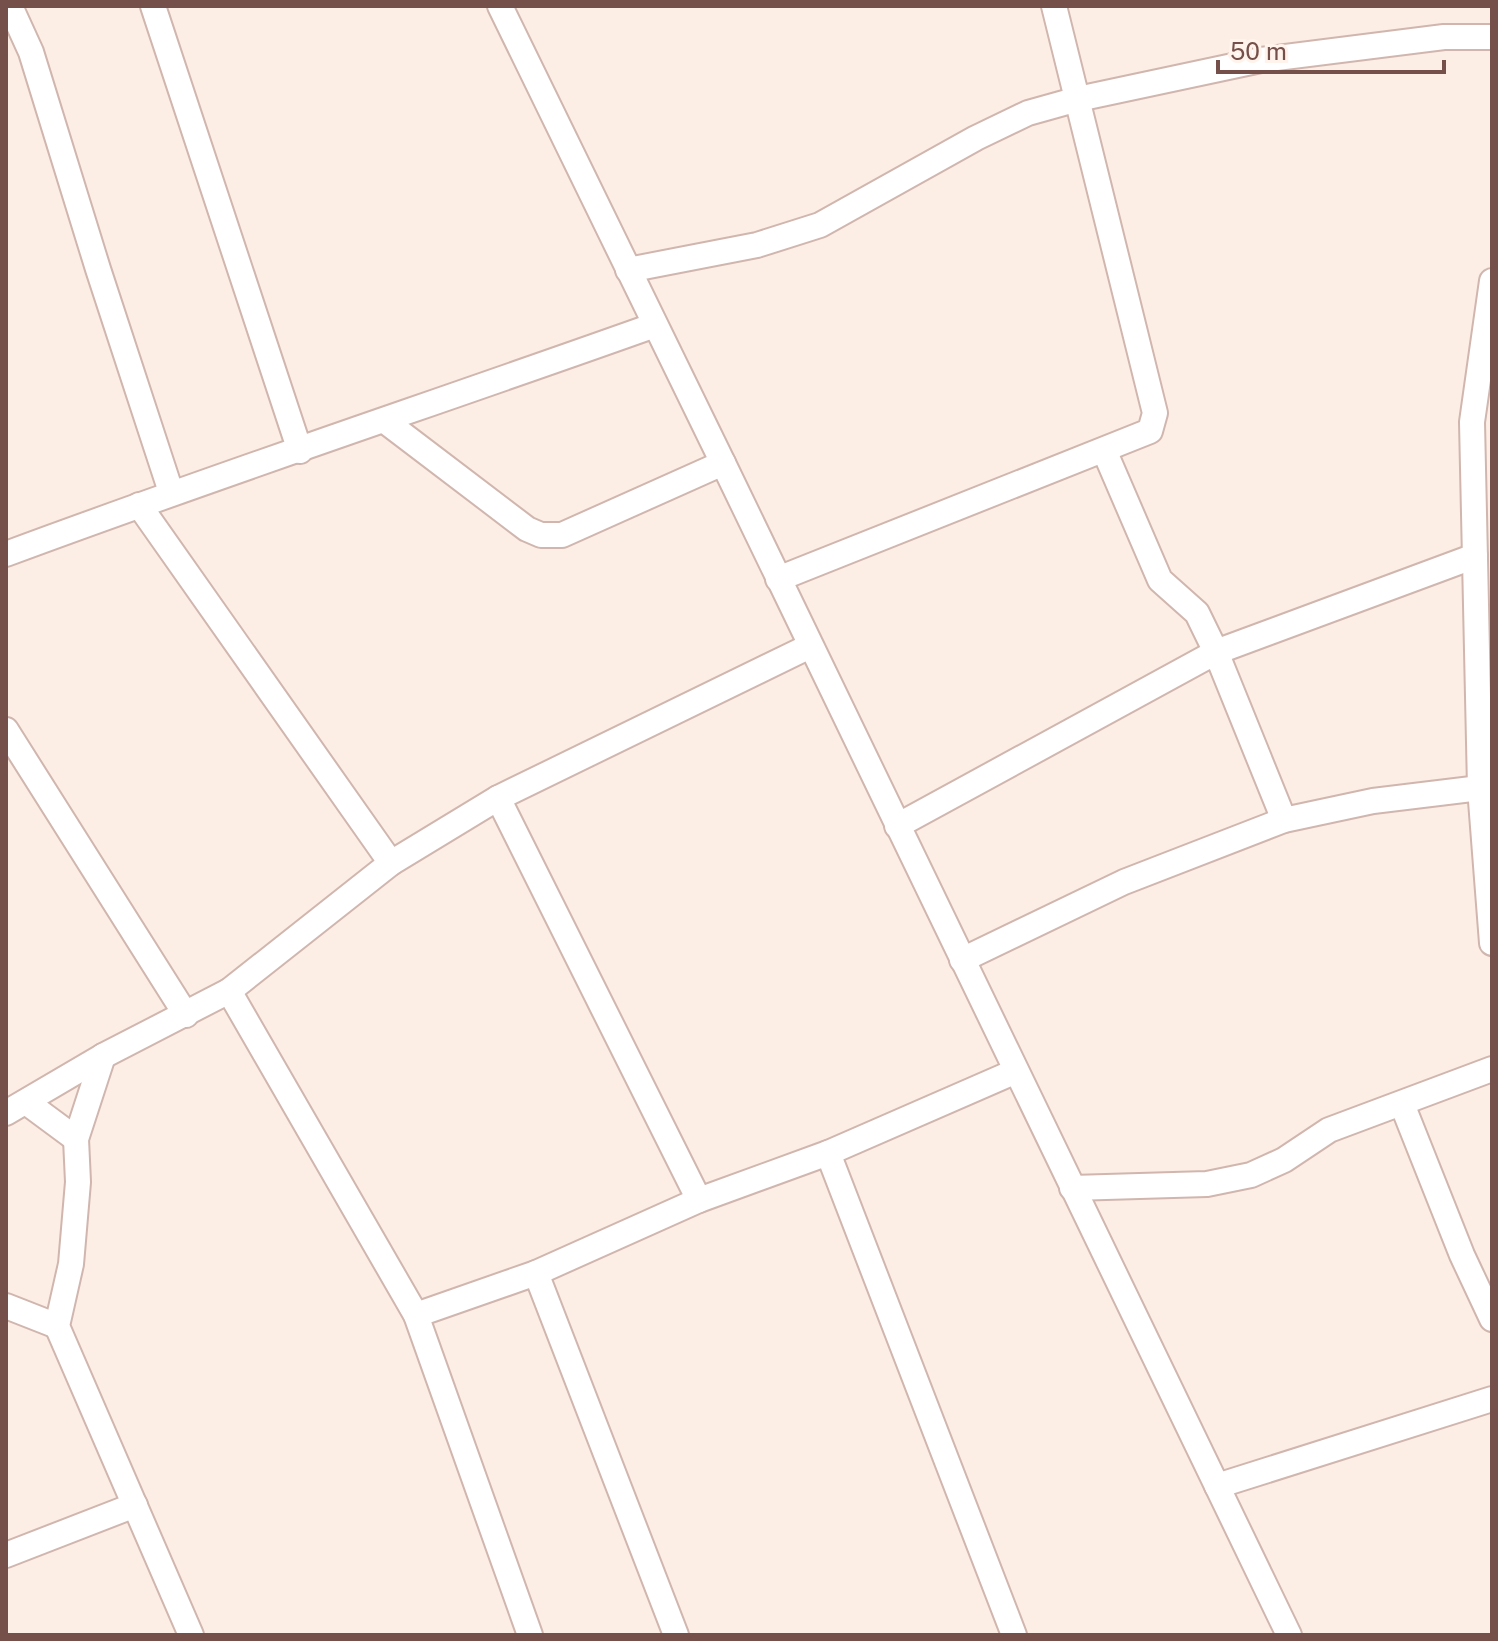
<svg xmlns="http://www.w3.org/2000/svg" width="1498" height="1641" font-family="'Public Sans',sans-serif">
<rect width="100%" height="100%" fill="#fceee5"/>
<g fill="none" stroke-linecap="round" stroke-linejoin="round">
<g stroke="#d0b6ae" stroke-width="28">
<g id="minor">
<polyline points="10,6 31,52 98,269 171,492"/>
<polyline points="153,6 300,451"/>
<polyline points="500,6 723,463 1289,1635"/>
<polyline points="628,270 757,245 820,225 976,138 1028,113 1078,99 1261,60 1444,37 1492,37"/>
<polyline points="1492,281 1472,422 1480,788 1492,943"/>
<polyline points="385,421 527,529 541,535 562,535 723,463"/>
<polyline points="1104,450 1160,580 1197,613 1216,652 1284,820"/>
<polyline points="139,505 391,863"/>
<path d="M6,554C221,474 439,402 655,325"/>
<polyline points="778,579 1150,431 1155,413 1054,6"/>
<polyline points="6,730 186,1015"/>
<polyline points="498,798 699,1200"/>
<polyline points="897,826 1216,652 1475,556"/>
<polyline points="962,960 1124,882 1284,820 1373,801 1480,788"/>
<polyline points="229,991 416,1315 530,1635"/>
<polyline points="103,1056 76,1139 78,1182 71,1264 57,1326 191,1635"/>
<polyline points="26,1102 76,1139"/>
<polyline points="1402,1104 1462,1255 1492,1319"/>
<polyline points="6,1113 103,1056 229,991 391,863 498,798 810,646"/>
<polyline points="828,1153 1014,1635"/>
<polyline points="1072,1188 1207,1184 1251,1175 1284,1160 1329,1130 1492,1069"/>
<polyline points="536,1273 676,1635"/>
<polyline points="6,1306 57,1326"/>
<polyline points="416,1315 536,1273 699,1200 828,1153 1016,1071"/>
<polyline points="1217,1486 1492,1399"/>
<polyline points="6,1555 135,1505"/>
</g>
</g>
<use href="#minor" stroke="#fff" stroke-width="24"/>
</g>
<rect width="1498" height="1641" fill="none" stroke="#75504a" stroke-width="16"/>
<path d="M1218 60v12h226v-12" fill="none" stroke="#75504a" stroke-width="4"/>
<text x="1230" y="60" font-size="24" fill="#75504a" stroke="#fff3eb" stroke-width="6" paint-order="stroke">50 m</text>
</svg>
